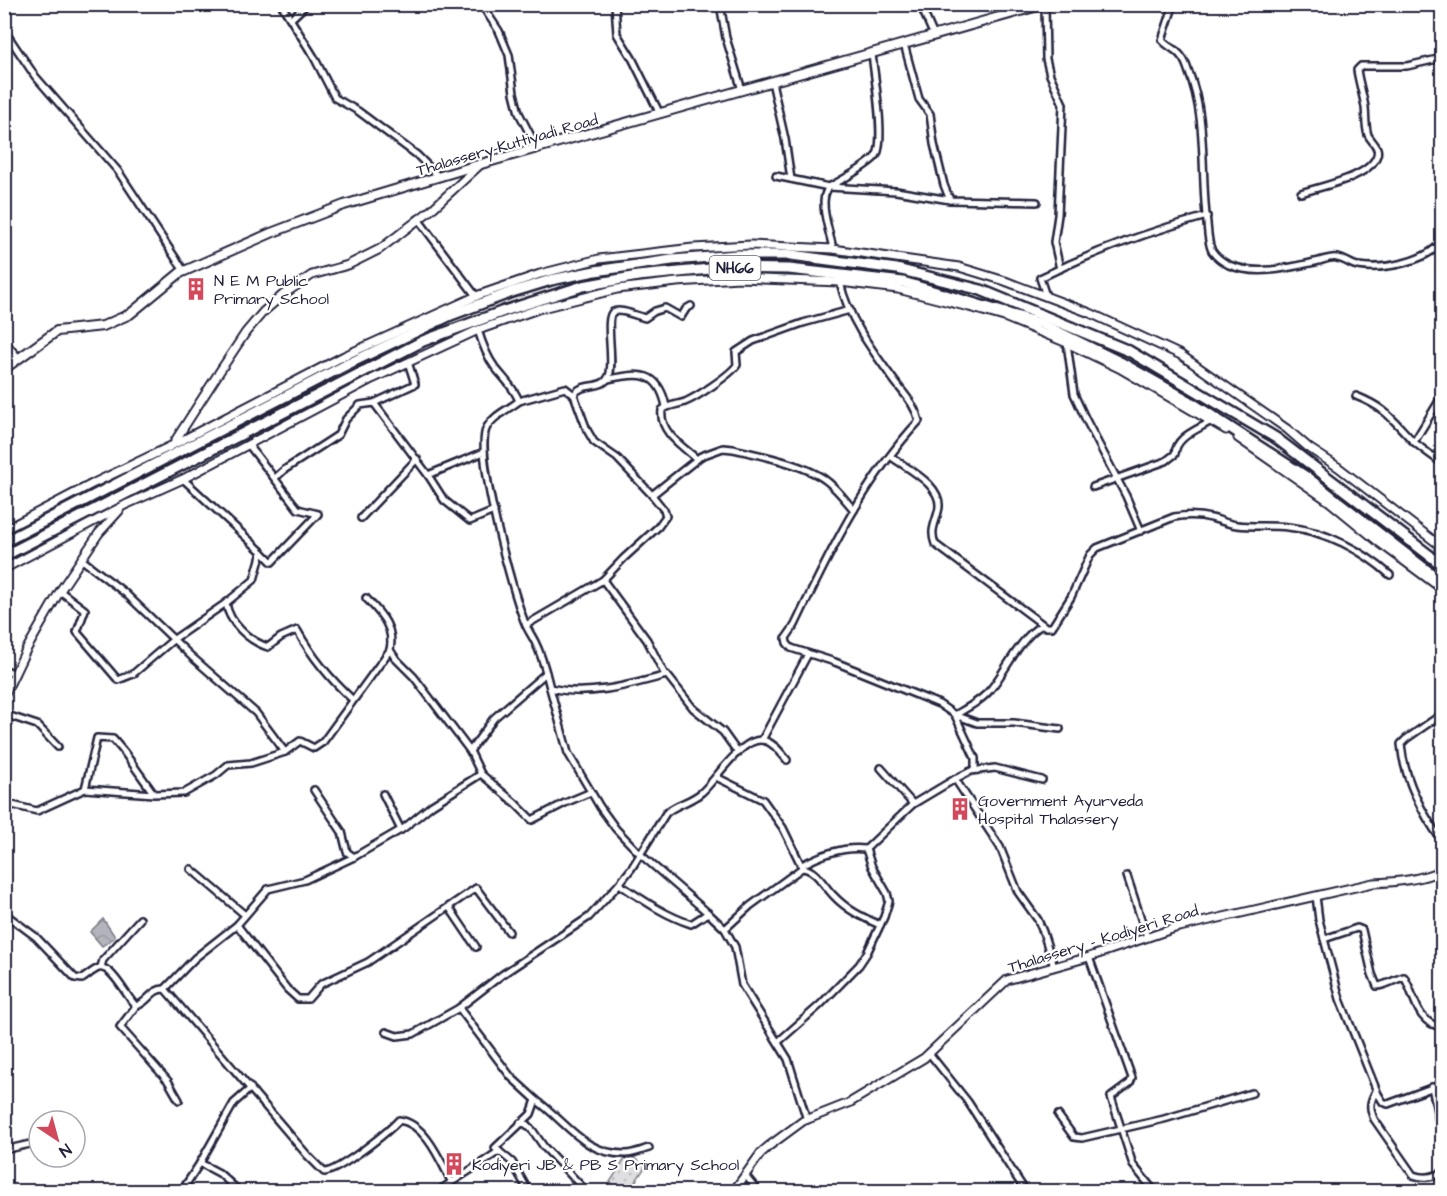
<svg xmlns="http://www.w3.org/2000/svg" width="1447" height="1196" font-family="'Architects Daughter',sans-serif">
<defs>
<pattern id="green-dots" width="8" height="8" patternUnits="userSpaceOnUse" patternTransform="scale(1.5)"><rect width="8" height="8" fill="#dfdfe2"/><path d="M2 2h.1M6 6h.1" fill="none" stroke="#bfbfc3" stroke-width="1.8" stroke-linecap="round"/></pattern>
<pattern id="water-waves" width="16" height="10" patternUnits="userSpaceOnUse" patternTransform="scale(1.5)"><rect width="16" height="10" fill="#b4b4bc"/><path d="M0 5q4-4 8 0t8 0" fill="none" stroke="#9a9aa2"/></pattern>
</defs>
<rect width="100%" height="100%" fill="#fff"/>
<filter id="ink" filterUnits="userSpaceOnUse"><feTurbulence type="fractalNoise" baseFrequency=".0167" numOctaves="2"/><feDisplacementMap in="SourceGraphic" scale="12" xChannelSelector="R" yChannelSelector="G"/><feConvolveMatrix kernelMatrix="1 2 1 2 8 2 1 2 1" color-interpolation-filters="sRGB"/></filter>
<g filter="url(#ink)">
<polygon fill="url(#green-dots)" stroke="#80808e" stroke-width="1.5" points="628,1154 646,1166 629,1191 625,1191 610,1182"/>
<polygon fill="url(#water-waves)" stroke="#7a7a88" stroke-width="1.5" points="103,919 114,935 114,938 102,946 90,932"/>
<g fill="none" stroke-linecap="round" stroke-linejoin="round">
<polyline stroke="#d3d3d8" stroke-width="7" stroke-dasharray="7 3.5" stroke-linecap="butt" points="125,505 171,446"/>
<g stroke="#22223b" stroke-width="10">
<g id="street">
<polyline points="281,4 314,57 335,98 358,111 417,155 439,177"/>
<polyline points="481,4 499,31 509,55 514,93 519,113 537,148"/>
<polyline points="615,4 617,34 632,58 660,114"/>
<polyline points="720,4 726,38 742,90"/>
<polyline points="920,4 934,36"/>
<path d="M1174,4L1162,40C1166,45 1171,47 1176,51C1181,55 1186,63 1188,70C1207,116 1201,167 1206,215C1208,226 1207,241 1212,251C1216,257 1223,262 1229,265C1256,276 1288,268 1315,262C1321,261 1332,256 1337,258C1345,259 1351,265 1358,266C1383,270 1427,262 1442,241"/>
<polyline points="1045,5 1046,59 1050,75 1063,104 1058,215 1054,242 1060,269"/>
<polyline points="291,19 307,4"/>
<polyline points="4,30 35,76 118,171 184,271"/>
<polyline points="904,44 919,99 930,114 934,144 944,185 950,200"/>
<polyline points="772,82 785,139 791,179"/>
<polyline points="776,176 829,187 896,191 950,200 1037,202"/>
<path d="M1301,193C1321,186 1370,178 1377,155C1380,147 1371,141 1368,135C1365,126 1366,116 1365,107C1363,95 1359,83 1357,70L1361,66H1407L1442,58"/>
<polyline points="418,219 476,296"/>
<path d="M833,249C830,232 817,200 829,187C840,181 869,165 876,156C886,142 874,74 872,54"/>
<path d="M840,282C848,318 871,349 893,379C903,393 915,404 919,421C864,480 829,554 795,625L786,638L787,643L791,648L835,662L939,704L955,715L977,723H1014L1060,729"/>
<path d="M1046,296L1040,278C1093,252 1149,231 1207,216"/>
<path d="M691,306L686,309L681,317L665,308L655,311L645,318C637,316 620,308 613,312C604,317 615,363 609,376C603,391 581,381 574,395L587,430L594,442L617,458L652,495L701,456L723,448L733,449C760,455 808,465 828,482C838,490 846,501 854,510"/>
<path d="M478,330C482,343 486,355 494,366C503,378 514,387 519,401C509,409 494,415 487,427C473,451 513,594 525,623C528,631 533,637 536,644C543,658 546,673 550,688C589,697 630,685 667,675L693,708L723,732L738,753"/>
<polyline points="4,341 19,358"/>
<polyline points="1067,343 1074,394 1086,420 1126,496 1141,531"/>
<path d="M608,379C640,373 658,370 666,406"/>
<path d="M1356,396C1386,408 1391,418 1412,440C1418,446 1435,458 1442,463"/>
<polyline points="519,401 565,388 574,395"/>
<polyline points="374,403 428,475 484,452"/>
<polyline points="1414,442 1442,396"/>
<polyline points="248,444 298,509 318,514 272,562 262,552"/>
<path d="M890,456C908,469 946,487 938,512C935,524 930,531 935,544L1046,627H1052L1071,597L1090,555L1097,548L1174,517C1186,515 1199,515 1211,518C1220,520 1228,524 1237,525C1254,527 1271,525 1288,527C1326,531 1362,550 1390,575"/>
<path d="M697,459C682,446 659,432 662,410C668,405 677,405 685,402C697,397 730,375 737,365L736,352L753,341L803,323L850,310"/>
<polyline points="428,475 444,500 470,521 494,511"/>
<polyline points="275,478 284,470 338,435 346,419 360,405 374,403 415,384 408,362"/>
<path d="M1093,487L1166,461L1175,454C1176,436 1198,430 1211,421"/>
<polyline points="361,518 417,459"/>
<polyline points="81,559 125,593 192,657 256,713 285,752 300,741 314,748 323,742 390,650"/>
<polyline points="603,580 647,640 665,675"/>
<polyline points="60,591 85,610 77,632 118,680 133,674 174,639 226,603 254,580 262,552 183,479"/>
<path d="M366,598C380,613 395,627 390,650L396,659L414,677L470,751"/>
<path d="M226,603C229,623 249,641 268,647L281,637L297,630C312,657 330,679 353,700"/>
<polyline points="526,625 603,580 624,558 658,527 666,516 664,510 652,495"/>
<polyline points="4,669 15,674"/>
<polyline points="550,688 568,753 600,807 616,829 640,854 708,913"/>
<polyline points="4,714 37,725 58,747"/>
<path d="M1442,714L1406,739L1401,744C1404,779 1422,813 1442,841"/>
<path d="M955,715C967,708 981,701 990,690C1005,672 1021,636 1042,625"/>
<polyline points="955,715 975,758 975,770"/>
<polyline points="762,740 808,654"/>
<path d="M787,760C781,753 775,744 766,741C744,733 716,780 702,792C691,802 676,804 666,813L631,869L619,884C643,900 664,915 691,924L708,913L725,929L735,947L742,985L788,1059L807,1120"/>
<polyline points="881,768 913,804"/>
<polyline points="481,774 515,803 532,820 565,803 591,792"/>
<polyline points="716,777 763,800 783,828 802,867"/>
<polyline points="1042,780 995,768 971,771 955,779 1000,847 1018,892 1038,920 1043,932 1054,967"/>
<polyline points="314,790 342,832 347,852 354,857"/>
<polyline points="154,794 85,789 97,738 113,739 124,752 154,794 184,793 216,775 228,765 251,763 285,752"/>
<polyline points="383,794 401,830"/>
<polyline points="4,803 37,811 85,789"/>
<path d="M802,865C822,854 843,846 866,849L913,804L955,779"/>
<polyline points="191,869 245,915"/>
<polyline points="1127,876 1147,937"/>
<polyline points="1316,896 1319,920 1340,999 1378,1094 1383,1102 1388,1104 1442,1084"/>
<polyline points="449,907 476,947"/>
<path d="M4,913L36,937L75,978L82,979C87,976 93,970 99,968C112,965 127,998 136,1006C148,1003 152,988 165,989L308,1156L324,1172C338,1172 388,1132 399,1120C425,1123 440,1160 451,1181"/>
<polyline points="237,925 287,989 298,999 308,999 321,984 368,962 476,888 509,932"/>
<path d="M725,929L750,906L802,868C816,869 824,886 833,895C847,910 862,917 880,925"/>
<path d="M1324,939L1357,928L1362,930L1372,974L1377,986C1385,986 1395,979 1404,977C1416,996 1415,1023 1442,1027"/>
<polyline points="1089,957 1132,1078 1130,1083 1111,1097 1133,1165 1155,1192"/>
<polyline points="101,967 103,960 140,919"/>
<polyline points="165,989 195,958 237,925 268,889 305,880 354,857 404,828 432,805 481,774 470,751 494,718 546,673"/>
<polyline points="136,1006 120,1027 168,1081 179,1100"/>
<polyline points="459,1008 511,1077 536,1100 531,1114 495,1148 512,1162 529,1192"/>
<polyline points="386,1032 397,1036 413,1034 459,1008 503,974 589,917 619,884"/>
<polyline points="778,1042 820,1005 859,965 867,953 884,917 889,901 887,893 872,867 866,849"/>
<polyline points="929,1053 968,1102 1026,1192"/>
<polyline points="1432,1087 1442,1136"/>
<path d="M1376,1091C1370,1102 1369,1107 1374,1119L1413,1175C1424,1179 1432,1177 1442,1173"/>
<path d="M536,1100C566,1121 584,1155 626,1154C633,1154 642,1150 649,1148"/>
<polyline points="1058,1115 1074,1137 1082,1138 1164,1119 1252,1093"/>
<polyline points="520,1123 526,1124 533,1131 544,1147 587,1192"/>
<polyline points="75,1134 77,1134"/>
<polyline points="4,1150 39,1142"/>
<polyline points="200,1163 234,1103 251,1088"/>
<polyline points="745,1175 759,1192"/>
<polyline points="181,1192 200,1163 219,1173 240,1192"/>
<polyline points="403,1192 405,1192"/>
<path d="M437,1192C457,1178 478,1166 499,1151"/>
</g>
</g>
<g stroke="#22223b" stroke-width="11">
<g id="secondary">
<polyline points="1238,438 1330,502 1380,543 1442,589"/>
<polyline points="175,441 220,371 246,332 263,312 284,294 312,275 348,265 380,249 431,210 481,164"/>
<polyline points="4,530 94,483 171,446 344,356 479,295 540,274 599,259 693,248 751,245 833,249 959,267 1005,281 1090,313 1181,355 1287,429 1309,448 1338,467 1442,547"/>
<polyline points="4,569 125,505 183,479 372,379 478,330 538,309 617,289 677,282 739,278 840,282 898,289 969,307 1004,317 1067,343 1119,368 1226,430"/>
<polyline points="4,696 25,652 60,591 99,533 119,511"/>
<path d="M733,1192L761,1153L769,1146L803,1121L849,1103L924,1058L1007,980L1089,957L1175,928L1373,883C1396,882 1421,880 1442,870"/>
</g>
</g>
<g stroke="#22223b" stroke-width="12">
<polyline id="primary" points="4,369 57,331 103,326 130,314 180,273 271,233 344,205 481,164 1045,4"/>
</g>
<g stroke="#22223b" stroke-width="14">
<g id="highway">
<polyline points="4,542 348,364 451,315 512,292 551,280 595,271 672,260 737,255 791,255 897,269 981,290 1129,351 1276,438 1442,565"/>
<polyline points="4,556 423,341 504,311 583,286 638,276 720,268 789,269 903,282 1042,324 1120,362 1189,401 1308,478 1442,582"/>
</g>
</g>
<use href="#street" stroke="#fff" stroke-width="5"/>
<use href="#secondary" stroke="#fff" stroke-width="7"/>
<use href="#primary" stroke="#fff" stroke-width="8"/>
<use href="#highway" stroke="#fff" stroke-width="9"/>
</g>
</g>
<defs>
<g id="building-bare" transform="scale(1.8)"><path d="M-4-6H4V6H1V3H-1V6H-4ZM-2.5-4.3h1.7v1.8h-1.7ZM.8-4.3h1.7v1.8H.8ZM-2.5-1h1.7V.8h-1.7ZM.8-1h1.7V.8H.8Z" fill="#d1495b" stroke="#fff" stroke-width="2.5" paint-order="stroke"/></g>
</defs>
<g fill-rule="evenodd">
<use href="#building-bare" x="196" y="289"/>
<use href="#building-bare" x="960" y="809"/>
<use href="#building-bare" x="454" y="1164"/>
</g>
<g text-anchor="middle" stroke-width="4.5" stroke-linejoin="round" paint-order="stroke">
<rect fill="#fff" stroke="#646476" stroke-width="1.5" x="709.5" y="256" width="51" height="24" rx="4.5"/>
<g font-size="15" font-weight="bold" fill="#22223b">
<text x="735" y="273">NH66</text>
</g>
<g font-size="16" fill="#22223b" stroke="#fff">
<text transform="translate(507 144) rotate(-16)" y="6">Thalassery-Kuttiyadi Road</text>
<text transform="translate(1103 938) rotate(-17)" y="6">Thalassery - Kodiyeri Road</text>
</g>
<g font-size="16" fill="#22223b" stroke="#fff" text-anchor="start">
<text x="214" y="286">N E M Public<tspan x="214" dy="18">Primary School</tspan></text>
<text x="978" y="806">Government Ayurveda<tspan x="978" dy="18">Hospital Thalassery</tspan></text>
<text x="472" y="1170">Kodiyeri JB &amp; PB S Primary School</text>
</g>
</g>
<rect width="1447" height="1196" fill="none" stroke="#fff" stroke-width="24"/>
<rect x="12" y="12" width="1423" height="1172" fill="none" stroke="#22223b" stroke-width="2" filter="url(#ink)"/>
<g transform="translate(57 1139) rotate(144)"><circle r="28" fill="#ffffff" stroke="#a7a7b1" stroke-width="1.5"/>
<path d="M0-4.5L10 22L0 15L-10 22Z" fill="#d1495b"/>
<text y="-9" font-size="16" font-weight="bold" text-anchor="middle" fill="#22223b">N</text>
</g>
</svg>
